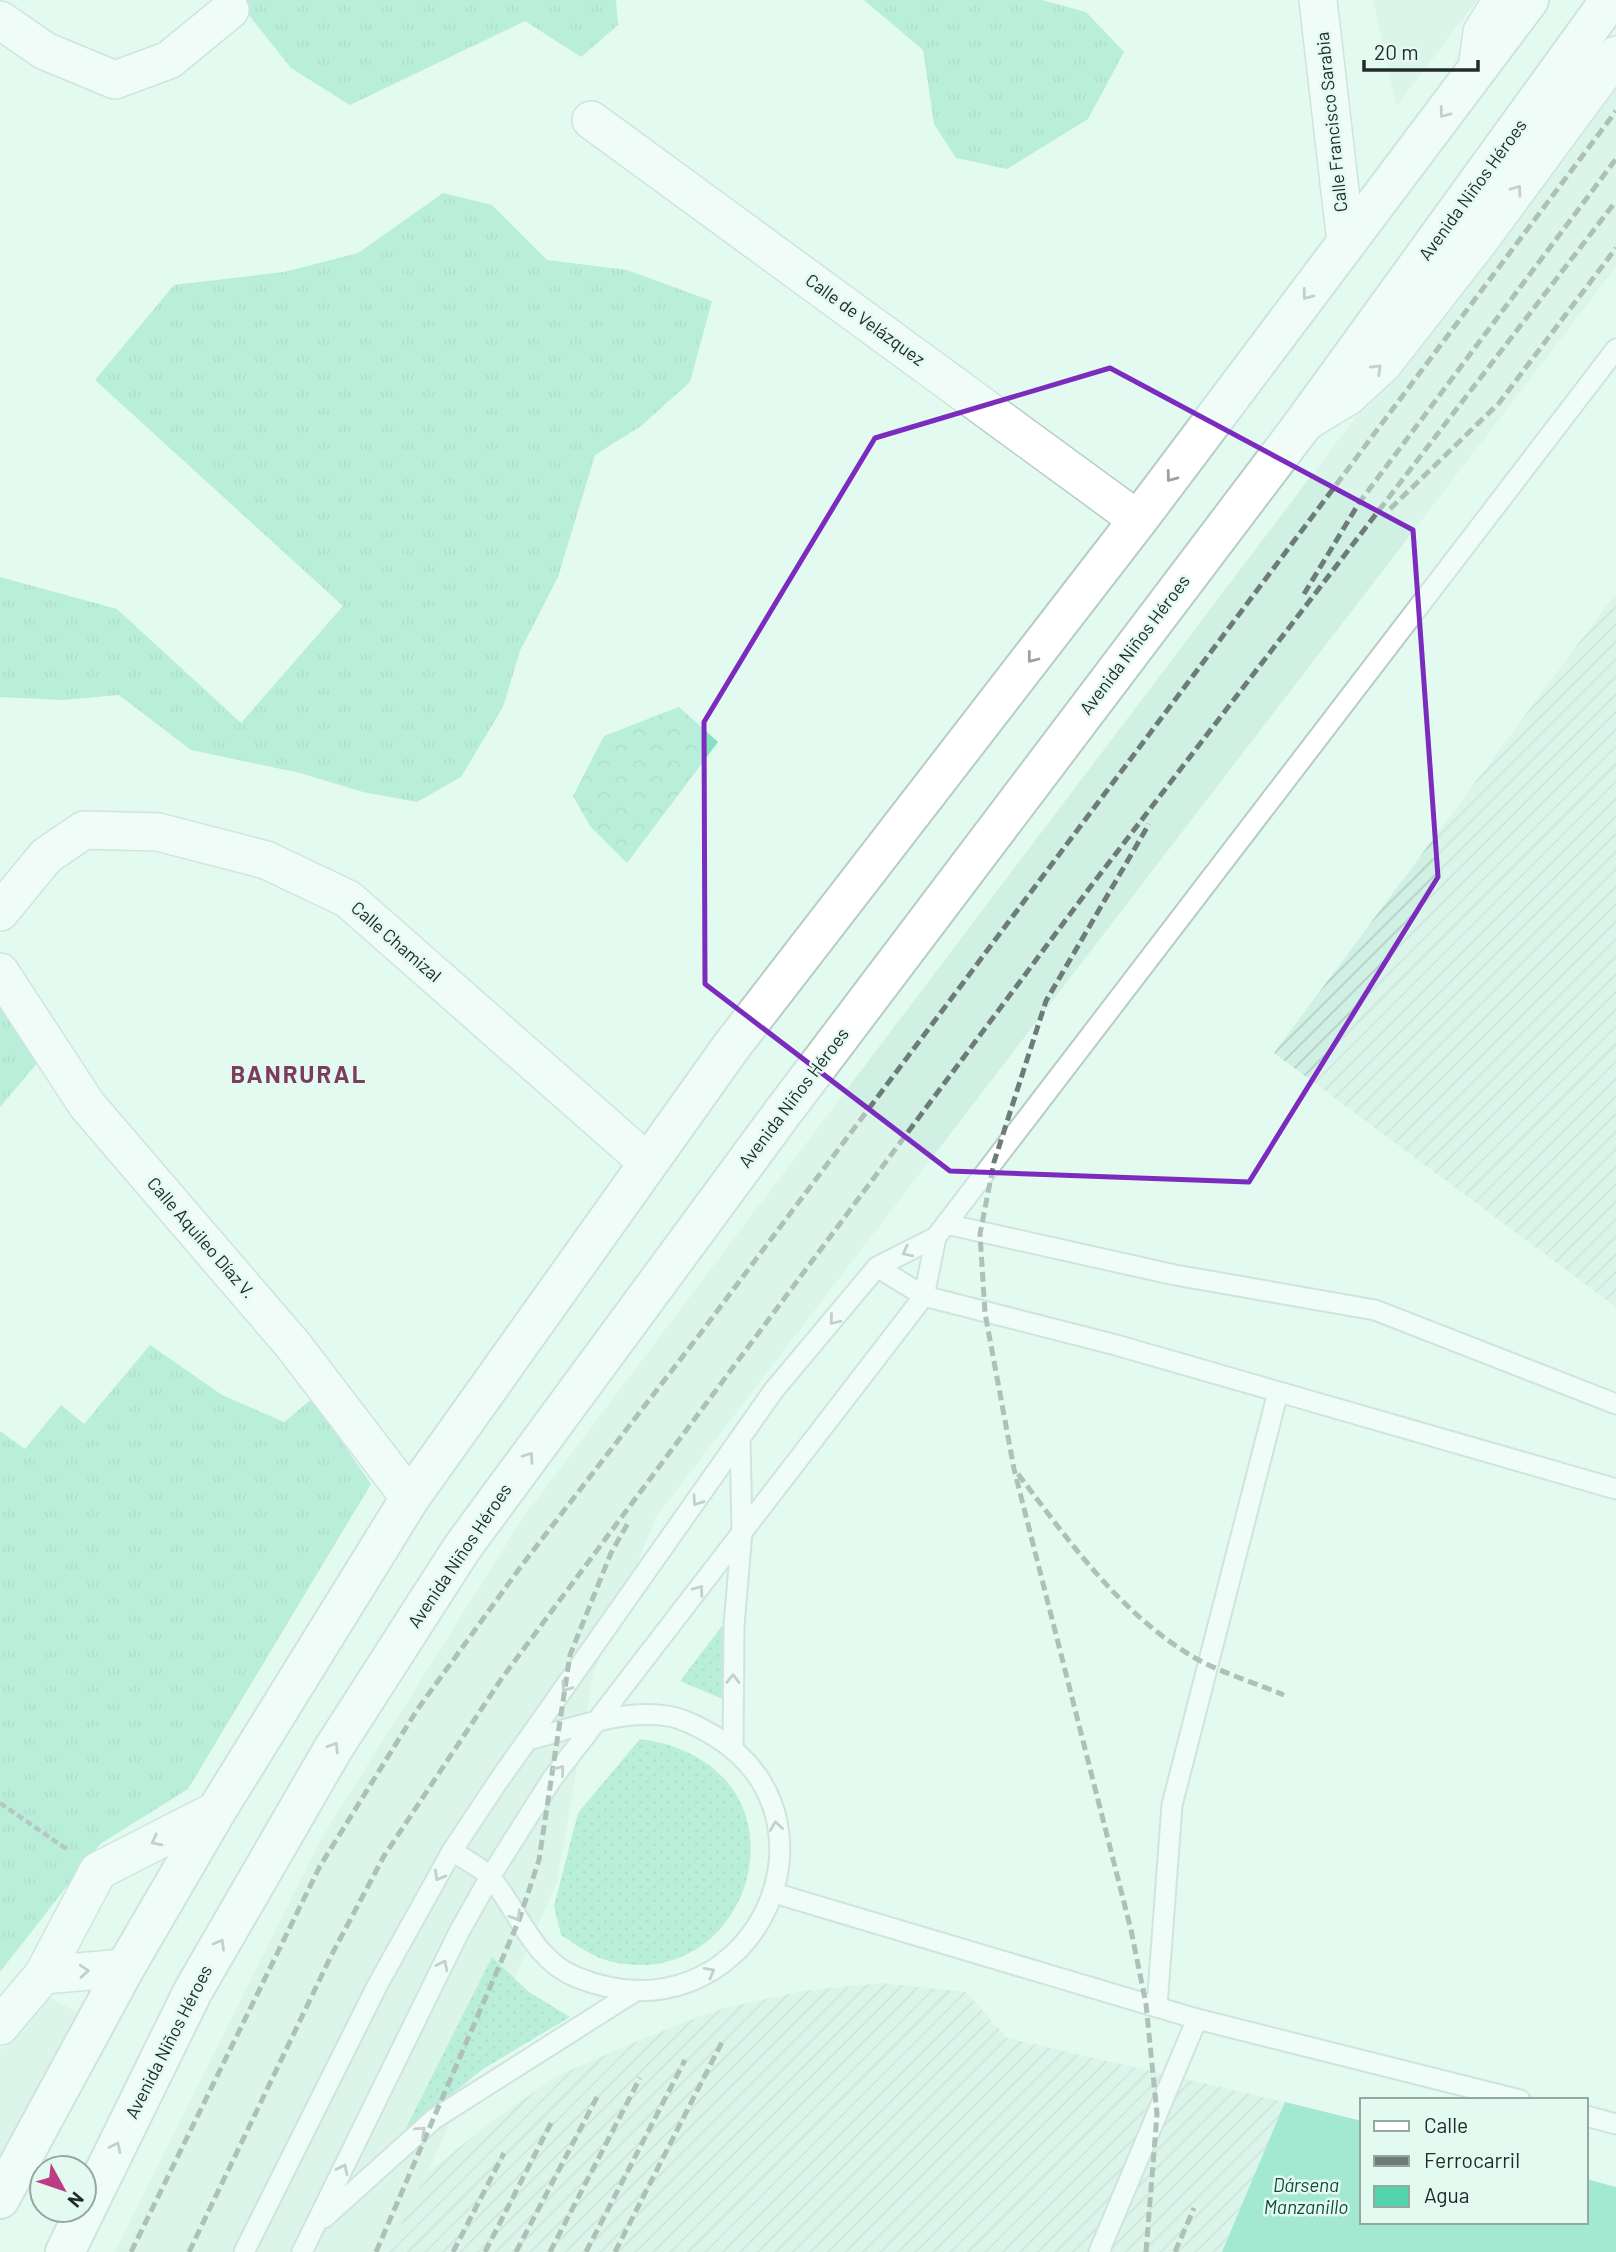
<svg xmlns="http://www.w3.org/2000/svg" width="1616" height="2252" font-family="Barlow,sans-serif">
<defs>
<pattern id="industrial-furrows" width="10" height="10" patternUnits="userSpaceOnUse" patternTransform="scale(1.75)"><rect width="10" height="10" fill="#d1f0e4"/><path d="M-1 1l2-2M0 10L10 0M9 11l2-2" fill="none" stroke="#b3cec4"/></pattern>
<pattern id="grass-tufts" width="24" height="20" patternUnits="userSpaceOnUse" patternTransform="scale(1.75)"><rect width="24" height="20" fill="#85e0c0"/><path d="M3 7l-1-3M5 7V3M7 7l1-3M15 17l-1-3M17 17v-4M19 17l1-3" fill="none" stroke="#73c0a5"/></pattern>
<pattern id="forest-crowns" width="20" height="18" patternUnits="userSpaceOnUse" patternTransform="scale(1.75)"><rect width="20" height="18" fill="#85e0c0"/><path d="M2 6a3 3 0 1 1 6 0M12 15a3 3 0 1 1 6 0" fill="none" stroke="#73c0a5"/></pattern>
<pattern id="garden-dots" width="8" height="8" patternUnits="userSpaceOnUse" patternTransform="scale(1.75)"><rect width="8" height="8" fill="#85e0c0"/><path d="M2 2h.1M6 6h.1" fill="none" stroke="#73c0a5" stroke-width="1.8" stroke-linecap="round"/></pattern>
</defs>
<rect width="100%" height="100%" fill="#e3faf1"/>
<g fill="#d1f0e4">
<polygon points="1373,0 1477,0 1396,107"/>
<polygon points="1616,73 1616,267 656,1517 593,1675 557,1882 428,2172 495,2119 556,2077 635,2042 717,2010 634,2252 115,2252 321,1839 524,1516"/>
<polygon points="45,1995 78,2013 0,2161 0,2050"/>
</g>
<g fill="url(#industrial-furrows)">
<polygon points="1616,593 1616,1307 1274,1053"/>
<polygon points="882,1983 966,1992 1007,2038 1285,2102 1222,2252 387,2252 427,2173 495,2119 556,2077 635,2042 717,2010 803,1991"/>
</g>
<g fill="url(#grass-tufts)">
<polygon points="237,0 616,0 618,25 581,57 525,21 350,105 291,68"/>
<polygon points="864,0 1042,0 1086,12 1124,52 1088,119 1007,169 956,158 934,124 923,50"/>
<polygon points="443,193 492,205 547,260 627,270 712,301 690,382 641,426 595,455 558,577 520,651 503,707 461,777 417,802 363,792 300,773 191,750 119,695 62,700 0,697 0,577 117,609 241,723 343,606 95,380 174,285 284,272 358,253"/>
<polygon points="0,1003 38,1062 0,1107"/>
<polygon points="150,1345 222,1395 284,1422 312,1399 371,1484 188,1789 100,1844 0,1972 0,1431 25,1449 61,1405 84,1424"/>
</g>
<polygon fill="url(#forest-crowns)" points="679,707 718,742 627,863 590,826 573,796 604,736"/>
<g fill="url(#garden-dots)">
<polygon points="725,1622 723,1699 680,1681"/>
<path d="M640,1739C821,1764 757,1994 613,1962C593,1958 577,1945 561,1935L554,1906L578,1813Z"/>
<polygon points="492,1957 529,1992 570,2017 483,2069 404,2132"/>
</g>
<polygon fill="#55d4ac" points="1285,2102 1362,2121 1362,2222 1586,2222 1586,2179 1616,2187 1616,2252 1222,2252"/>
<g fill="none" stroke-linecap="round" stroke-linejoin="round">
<g stroke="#b7cdc4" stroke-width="23">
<g id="service">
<polyline points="946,1224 1175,1275 1375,1310 1616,1404"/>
<polyline points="877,1267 924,1296 1116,1345 1616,1489"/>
<polyline points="733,1747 734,1625 742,1532 740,1439"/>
<path d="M452,1851C464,1859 481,1867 491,1878C519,1911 532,1959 576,1977C748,2047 855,1825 716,1737C701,1728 685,1719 668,1716C621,1709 573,1728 528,1740"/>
<polyline points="774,1893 1197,2019 1520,2100"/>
<polyline points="1157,2006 1172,1805 1278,1392"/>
<polyline points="1586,2116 1616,2124"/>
<polyline points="324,2218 434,2119 634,1992"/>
<polyline points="244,2252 378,1984 452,1851 497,1783 774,1390 877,1267 936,1237 1616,349"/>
<polyline points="302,2252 459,1932 490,1877 552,1779 924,1296 936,1237"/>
<polyline points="1099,2252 1197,2019"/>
</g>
</g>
<g stroke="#b7cdc4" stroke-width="40">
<g id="minor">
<polyline points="1318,0 1346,243"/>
<polyline points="0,20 45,51 115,80 169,60 230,10"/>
<polyline points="1477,69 1482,32 1502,0"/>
<polyline points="591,120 1138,520"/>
<polyline points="1304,423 1347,397 1383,364 1479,241 1616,55"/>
<polyline points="0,912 46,856 84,830 158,832 266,860 348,899 647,1162"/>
<polyline points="0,972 87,1105 293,1345 410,1498"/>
<polyline points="43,1975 125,1968"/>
<polyline points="0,2026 43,1975 98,1871 217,1810"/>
</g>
</g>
<g stroke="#b7cdc4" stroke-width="42">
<g id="secondary">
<polyline points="0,2199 125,1968 217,1810 410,1498 731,1047 1138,520 1529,0"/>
<polyline points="65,2252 193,1991 333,1749 462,1548 780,1116 1303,424 1610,0"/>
</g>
</g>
<polyline stroke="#7e8d87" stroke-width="4.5" stroke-dasharray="7 3.5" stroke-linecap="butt" points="0,1803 68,1850"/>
<use href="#service" stroke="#fff" stroke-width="19"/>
<use href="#minor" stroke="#fff" stroke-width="37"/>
<use href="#secondary" stroke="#fff" stroke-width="38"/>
<g stroke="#6e7c77" stroke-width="5" stroke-dasharray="10 5" stroke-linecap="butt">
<polyline points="1390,509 1499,403 1616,248"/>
<polyline points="1304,594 1359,503 1616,159"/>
<path d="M1018,1474C1069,1541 1120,1614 1195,1658C1222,1673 1255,1683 1284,1695"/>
<polyline points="131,2252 320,1866 417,1710 522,1565 700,1334 1616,111"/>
<polyline points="189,2252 331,1956 384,1856 502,1678 1091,886 1616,201"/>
<polyline points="376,2252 519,1920 539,1860 570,1655 611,1553 628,1523"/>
<polyline points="453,2252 504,2153"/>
<polyline points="485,2252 553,2119"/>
<polyline points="516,2252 597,2097"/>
<polyline points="550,2252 640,2078"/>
<polyline points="586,2252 685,2060"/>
<polyline points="615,2252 722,2042"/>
<polyline points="1146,2252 1157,2114 1146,2004 1131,1930 1014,1469 985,1313 980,1234 994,1162 1046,1001 1149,824"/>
<polyline points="1175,2252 1194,2208"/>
</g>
</g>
<defs><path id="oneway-chevron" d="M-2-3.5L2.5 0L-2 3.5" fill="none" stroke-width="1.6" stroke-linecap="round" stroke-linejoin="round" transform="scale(1.75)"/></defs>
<g stroke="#9ca09e">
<use href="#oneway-chevron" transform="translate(1444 113) rotate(127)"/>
<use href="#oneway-chevron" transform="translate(1517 190) rotate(-54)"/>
<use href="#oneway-chevron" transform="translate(1307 295) rotate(127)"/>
<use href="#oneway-chevron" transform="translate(1377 369) rotate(-44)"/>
<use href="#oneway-chevron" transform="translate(1171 477) rotate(127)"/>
<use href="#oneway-chevron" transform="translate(1032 658) rotate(128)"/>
<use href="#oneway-chevron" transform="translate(907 1252) rotate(153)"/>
<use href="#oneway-chevron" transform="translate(834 1320) rotate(130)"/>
<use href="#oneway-chevron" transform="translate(529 1457) rotate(-54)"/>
<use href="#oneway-chevron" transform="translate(697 1501) rotate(125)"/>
<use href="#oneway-chevron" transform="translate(699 1590) rotate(-53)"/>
<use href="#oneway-chevron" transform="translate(733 1679) rotate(-89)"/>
<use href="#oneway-chevron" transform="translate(566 1687) rotate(125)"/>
<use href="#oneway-chevron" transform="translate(334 1747) rotate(-58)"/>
<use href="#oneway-chevron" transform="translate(560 1770) rotate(-51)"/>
<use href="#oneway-chevron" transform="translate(776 1826) rotate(-99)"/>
<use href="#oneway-chevron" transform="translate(156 1841) rotate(153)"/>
<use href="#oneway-chevron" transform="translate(439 1876) rotate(119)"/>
<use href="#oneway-chevron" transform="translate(516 1916) rotate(57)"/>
<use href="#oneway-chevron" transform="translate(220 1944) rotate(-60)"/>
<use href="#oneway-chevron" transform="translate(443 1965) rotate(-64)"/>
<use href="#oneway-chevron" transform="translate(84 1971) rotate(-4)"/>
<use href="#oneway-chevron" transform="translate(710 1972) rotate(-29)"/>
<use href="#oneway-chevron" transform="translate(421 2131) rotate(-42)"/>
<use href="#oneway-chevron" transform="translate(116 2147) rotate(-64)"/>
<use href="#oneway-chevron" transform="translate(343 2169) rotate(-64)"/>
</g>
<path d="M0 0H1616V2252H0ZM1110,368L1413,530L1438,877L1249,1182L950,1171L705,984L704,722L875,438Z" fill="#e3faf1" fill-opacity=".55" fill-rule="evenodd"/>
<path fill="none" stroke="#7b2cbf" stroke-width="5" stroke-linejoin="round" d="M1110,368L1413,530L1438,877L1249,1182L950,1171L705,984L704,722L875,438Z"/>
<g text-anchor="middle" stroke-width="5" stroke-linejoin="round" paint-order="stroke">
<g font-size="18" fill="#232b28" stroke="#e3faf1">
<text transform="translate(1332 122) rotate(-96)" y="6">Calle Francisco Sarabia</text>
<text transform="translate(1473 190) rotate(-54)" y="6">Avenida Niños Héroes</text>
<text transform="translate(865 320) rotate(36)" y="6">Calle de Velázquez</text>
<text transform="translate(1135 645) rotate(-53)" y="6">Avenida Niños Héroes</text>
<text transform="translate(396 942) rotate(41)" y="6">Calle Chamizal</text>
<text transform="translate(794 1098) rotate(-53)" y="6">Avenida Niños Héroes</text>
<text transform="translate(201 1238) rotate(49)" y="6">Calle Aquileo Díaz V.</text>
<text transform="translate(460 1556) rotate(-56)" y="6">Avenida Niños Héroes</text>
<text transform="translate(169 2042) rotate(-63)" y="6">Avenida Niños Héroes</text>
</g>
<g font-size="19" font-style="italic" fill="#134939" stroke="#e3faf1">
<text x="1306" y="2192">Dársena<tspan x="1306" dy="22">Manzanillo</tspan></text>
</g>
<g font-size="24" font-weight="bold" letter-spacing="2" fill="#7d3c5e" stroke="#e3faf1">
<text x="299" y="1083">BANRURAL</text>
</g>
</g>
<rect x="1360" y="2098" width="228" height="126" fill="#e3faf1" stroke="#96a7a1" stroke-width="2"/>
<rect x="1374" y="2121" width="35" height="10" fill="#ffffff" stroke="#96a7a1" stroke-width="2"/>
<text x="1424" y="2133" font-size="21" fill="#232b28">Calle</text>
<rect x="1374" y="2156" width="35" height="10" fill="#6e7c77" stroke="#96a7a1" stroke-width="2"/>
<text x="1424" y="2168" font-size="21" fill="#232b28">Ferrocarril</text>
<rect x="1374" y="2186" width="35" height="21" fill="#55d4ac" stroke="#96a7a1" stroke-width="2"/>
<text x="1424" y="2203" font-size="21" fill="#232b28">Agua</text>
<g transform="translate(63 2189) rotate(130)"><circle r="33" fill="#e3faf1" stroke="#96a7a1" stroke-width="2"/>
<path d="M0-5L12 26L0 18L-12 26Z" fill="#bd3c86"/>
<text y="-10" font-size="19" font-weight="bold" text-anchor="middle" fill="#232b28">N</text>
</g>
<path d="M1364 60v10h114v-10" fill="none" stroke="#232b28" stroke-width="3.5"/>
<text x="1374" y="60" font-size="21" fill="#232b28" stroke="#e3faf1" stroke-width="5" paint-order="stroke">20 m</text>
</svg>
